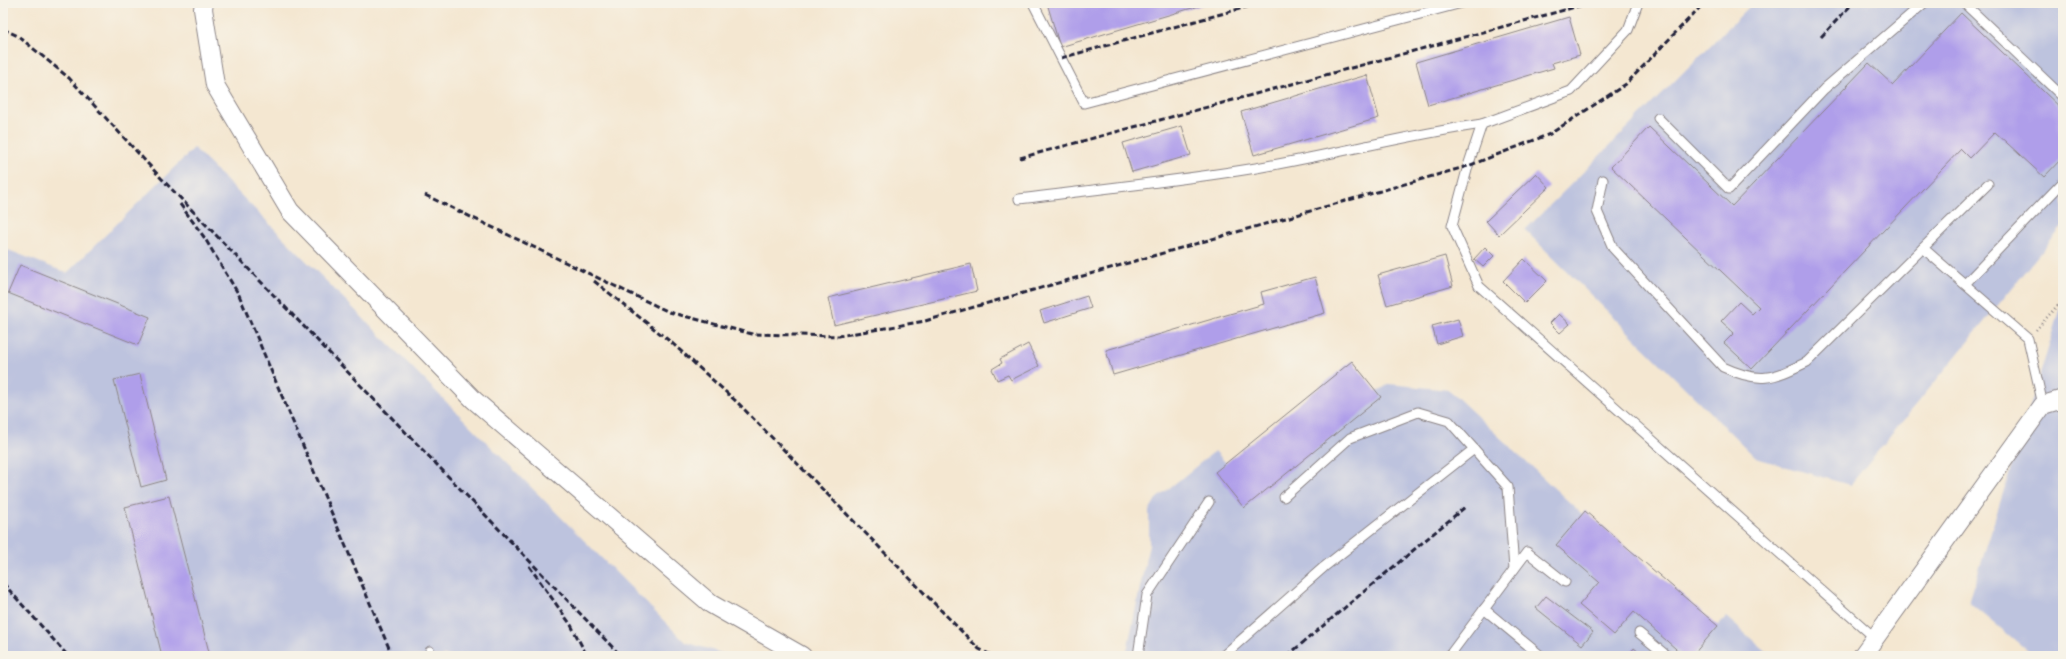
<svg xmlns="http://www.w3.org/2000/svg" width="2066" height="659" font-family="Pangolin,sans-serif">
<rect width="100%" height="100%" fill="#f7f3e8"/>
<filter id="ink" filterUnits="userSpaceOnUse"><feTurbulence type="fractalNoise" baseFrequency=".025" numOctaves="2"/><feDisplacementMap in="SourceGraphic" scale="8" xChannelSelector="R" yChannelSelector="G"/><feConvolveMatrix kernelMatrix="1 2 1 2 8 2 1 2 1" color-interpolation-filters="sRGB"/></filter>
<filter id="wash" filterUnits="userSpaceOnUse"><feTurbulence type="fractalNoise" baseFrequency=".012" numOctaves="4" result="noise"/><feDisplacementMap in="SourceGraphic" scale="16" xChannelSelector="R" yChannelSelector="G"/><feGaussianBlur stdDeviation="0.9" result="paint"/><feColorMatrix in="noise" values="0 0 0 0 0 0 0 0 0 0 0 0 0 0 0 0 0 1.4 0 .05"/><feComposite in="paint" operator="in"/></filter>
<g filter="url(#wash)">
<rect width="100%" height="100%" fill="#f4e7d1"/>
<g fill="#bdc3de">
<polygon points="1753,3 2063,3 2063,226 1850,485 1756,458 1525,230"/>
<polygon points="194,148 685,642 731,656 3,656 3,248 67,273"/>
<polygon points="2063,301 2063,656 2034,656 1969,602"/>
<polygon points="1352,361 1377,392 1389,384 1449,390 1582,514 1585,511 1717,626 1726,617 1771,656 1126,656 1149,544 1149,511 1156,499 1215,451 1226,463"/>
</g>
<g id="blocks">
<g fill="#af9eea">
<polygon points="1047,3 1209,3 1060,47"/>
<polygon points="1961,13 2063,110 2063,157 2044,177 1995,132 1970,158 1961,149 1752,369 1724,343 1734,333 1721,321 1739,302 1752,314 1759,307 1611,167 1649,127 1732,206 1869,63 1893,85"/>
<polygon points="1569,17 1580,55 1552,63 1554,68 1428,105 1416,62"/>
<polygon points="1367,75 1379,118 1254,155 1241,112"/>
<polygon points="1182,126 1191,155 1132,172 1123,143"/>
<polygon points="1536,173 1549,187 1499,235 1486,221"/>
<polygon points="1485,247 1494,256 1483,267 1474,259"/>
<polygon points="1445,256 1453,286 1387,305 1378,275"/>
<polygon points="1524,259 1547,281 1525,303 1503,281"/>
<polygon points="971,264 977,291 834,325 828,298"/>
<polygon points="20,265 150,317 138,345 8,293"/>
<polygon points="1315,277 1325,313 1113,375 1106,350 1264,304 1261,292"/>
<polygon points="1087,296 1091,308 1044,323 1040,311"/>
<polygon points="1559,314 1570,324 1560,333 1550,323"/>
<polygon points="1458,319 1463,336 1437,344 1432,326"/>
<polygon points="1028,344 1039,366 1011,380 1008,375 997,380 992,369 1002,363 1000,359"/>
<polygon points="1352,361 1381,397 1244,508 1215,472"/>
<polygon points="140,374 166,480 141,487 114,380"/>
<polygon points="169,496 210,656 162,656 125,507"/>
<polygon points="1585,511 1718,626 1692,656 1684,656 1634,612 1614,635 1579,605 1599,582 1556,545"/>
<polygon points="1546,596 1593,632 1582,645 1536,608"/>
<polygon points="1634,648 1644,656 1628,656"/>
</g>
</g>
</g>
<g filter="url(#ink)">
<use href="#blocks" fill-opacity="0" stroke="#8b8486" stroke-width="1"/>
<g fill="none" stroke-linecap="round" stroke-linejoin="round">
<g stroke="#8b8486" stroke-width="11">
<g id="service">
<polyline points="1033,3 1084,103 1462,3"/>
<polyline points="1638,3 1628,30 1571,91 1482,124 1468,166 1452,226 1479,286 1875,638"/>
<polyline points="1964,3 2063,97"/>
<polyline points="1658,118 1729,189 1824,89 1924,3"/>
<path d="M1603,180L1597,211L1613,248L1723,367C1760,384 1772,379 1807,362L1988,184"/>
<path d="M1019,199C1098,189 1178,181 1256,168C1332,155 1406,135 1482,124"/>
<polyline points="1923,248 2028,339 2043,405"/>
<polyline points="1965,284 2063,182"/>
<polyline points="1284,497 1350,438 1418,412 1449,421 1508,487 1514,569"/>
<polyline points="1484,609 1541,656"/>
<polyline points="1639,633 1667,656"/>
<polyline points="430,651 432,656"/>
<polyline points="1138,656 1147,595 1209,502"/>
<polyline points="1223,656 1324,567 1474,449"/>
<polyline points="1449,656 1527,552 1565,582"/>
</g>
</g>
<g stroke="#8b8486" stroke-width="20">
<g id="minor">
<polyline points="204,3 203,9 215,85 290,211 474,400 711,604 802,656"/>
<polyline points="1862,656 2043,405 2063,399"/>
</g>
</g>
<polyline stroke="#8b8486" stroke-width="2.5" stroke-dasharray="1 3" stroke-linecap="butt" points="2036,330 2063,299"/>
<use href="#service" stroke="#fff" stroke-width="9"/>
<use href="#minor" stroke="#fff" stroke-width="18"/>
<g stroke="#22223b" stroke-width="3" stroke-dasharray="6 3" stroke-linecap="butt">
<polyline points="3,29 18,36 69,78 161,178 621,656"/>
<polyline points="1821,37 1853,3"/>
<polyline points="1061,58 1261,3"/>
<polyline points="1020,158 1590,3"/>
<polyline points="425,195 669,312 752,334 839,336 925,321 1468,166 1550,134 1626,84 1704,3"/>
<polyline points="180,204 204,237 239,295 389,648"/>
<polyline points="594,281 672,343 738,403 979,649 993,656"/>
<polyline points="529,566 571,625 587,656"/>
<polyline points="3,583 68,656"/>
<polyline points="1287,656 1465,507"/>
</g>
</g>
</g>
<rect width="2066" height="659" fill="none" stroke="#f7f3e8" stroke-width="16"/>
</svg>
